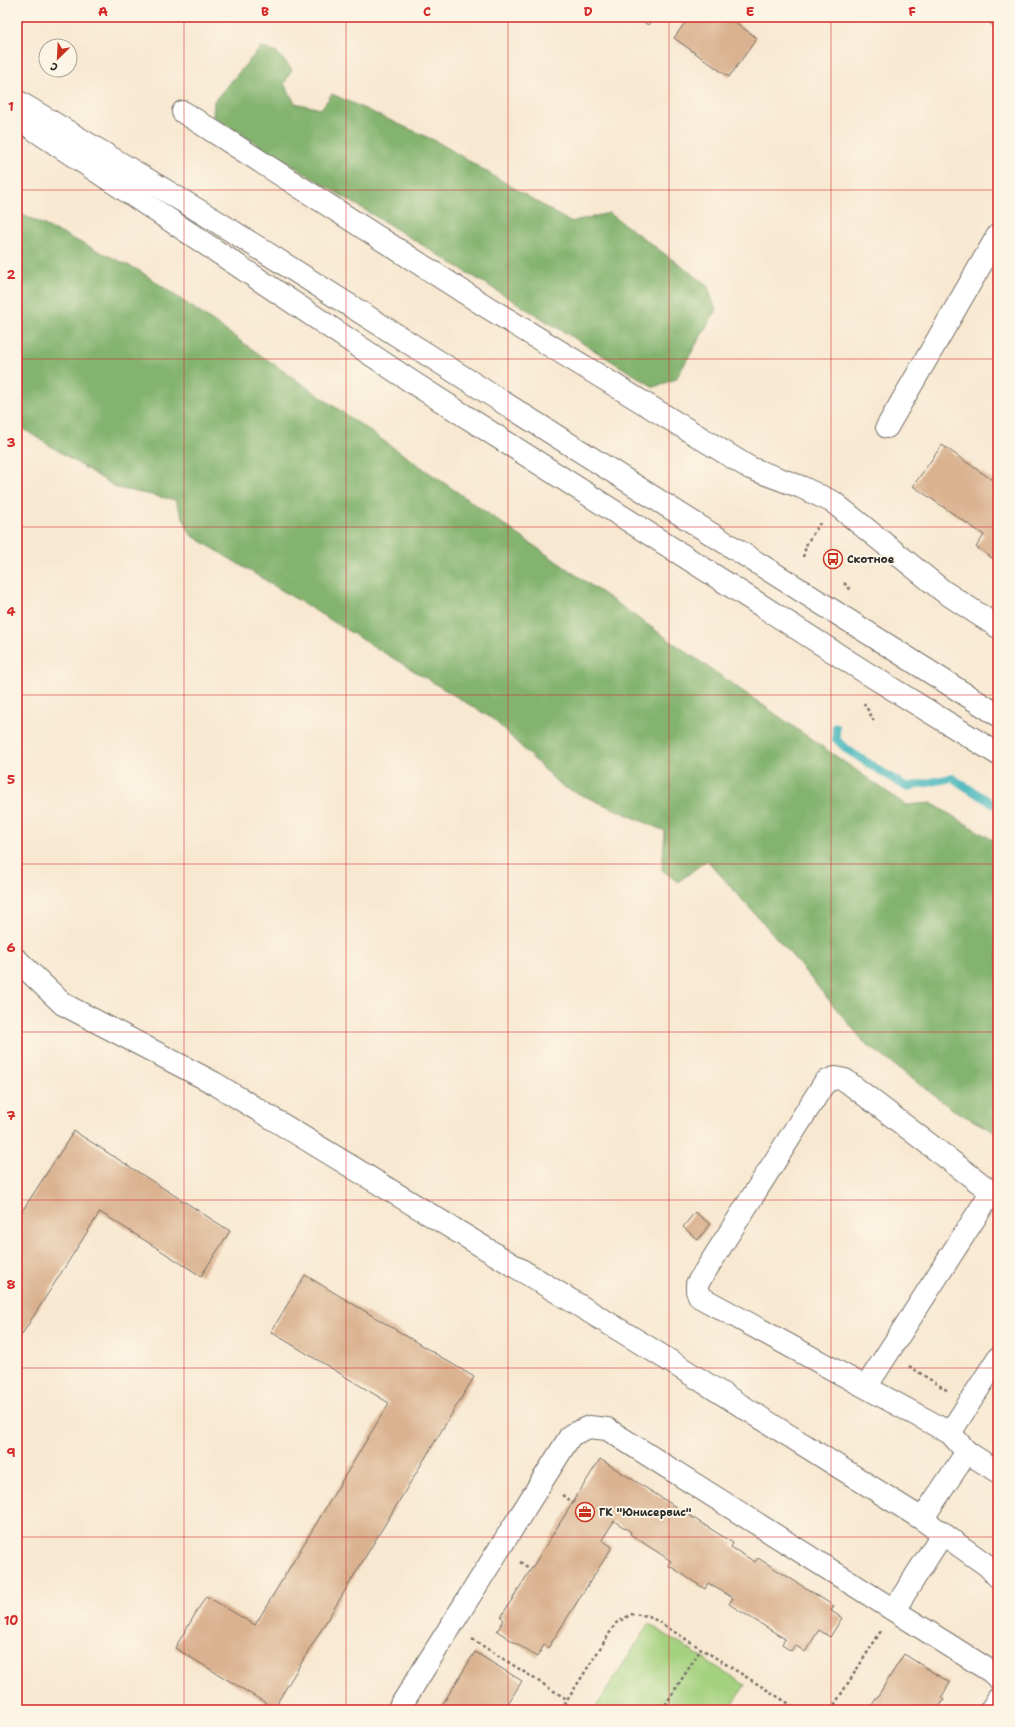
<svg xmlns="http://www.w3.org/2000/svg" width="1015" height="1727" font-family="'Shantell Sans',sans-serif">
<rect width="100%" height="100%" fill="#fcf5e5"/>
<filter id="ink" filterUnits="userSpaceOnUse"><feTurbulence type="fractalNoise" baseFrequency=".025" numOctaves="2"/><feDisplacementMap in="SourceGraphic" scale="8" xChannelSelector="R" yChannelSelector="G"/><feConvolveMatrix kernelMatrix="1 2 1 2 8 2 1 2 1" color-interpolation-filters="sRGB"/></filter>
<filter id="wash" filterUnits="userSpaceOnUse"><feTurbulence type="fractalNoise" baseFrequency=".012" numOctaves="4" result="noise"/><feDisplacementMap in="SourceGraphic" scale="16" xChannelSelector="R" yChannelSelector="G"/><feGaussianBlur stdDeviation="0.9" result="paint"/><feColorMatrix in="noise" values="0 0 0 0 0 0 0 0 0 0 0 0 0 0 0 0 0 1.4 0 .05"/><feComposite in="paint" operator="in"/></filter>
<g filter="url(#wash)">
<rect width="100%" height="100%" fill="#f8e8d1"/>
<polygon fill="#a4d17f" stroke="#687e55" points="649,1624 745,1685 729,1710 594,1710"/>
<g fill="#83b36e" stroke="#576f4c">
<polygon points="261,47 277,53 292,69 284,84 295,103 321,109 332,94 436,141 570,222 609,213 707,285 716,310 676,379 654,387 213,117 214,101"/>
<polygon points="17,212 140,271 906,805 931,803 998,843 998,1134 952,1109 864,1042 788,951 707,860 678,882 662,870 665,831 561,786 493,719 191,535 175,500 117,488 17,425"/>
</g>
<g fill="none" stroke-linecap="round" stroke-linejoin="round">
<polyline stroke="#48b7be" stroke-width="8" points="836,727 836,739 846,749 906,787 952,778 998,807"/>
</g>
<g id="blocks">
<g fill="#dab290">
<polygon points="636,17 653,17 648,25"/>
<polygon points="689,17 728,17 757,38 729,77 674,38"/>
<polygon points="983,17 998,17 998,30"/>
<polygon points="942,445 998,484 998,562 976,547 984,535 913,486"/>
<polygon points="74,1131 230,1231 201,1276 100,1212 17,1342 17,1219"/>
<polygon points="695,1212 710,1224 698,1240 683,1227"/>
<polygon points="305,1275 474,1377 274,1708 175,1648 206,1596 255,1625 389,1403 271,1332"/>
<polygon points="600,1459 733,1543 731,1547 755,1562 758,1558 834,1606 831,1611 842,1618 830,1637 819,1630 805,1652 795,1645 791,1651 782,1645 785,1639 729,1604 733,1598 708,1583 705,1589 668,1565 671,1561 630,1534 631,1532 614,1521 602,1540 612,1547 548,1648 544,1645 537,1657 497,1631 504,1620 501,1617"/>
<polygon points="475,1652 522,1681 504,1710 439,1710"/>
<polygon points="904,1654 950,1683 941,1698 944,1700 937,1710 869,1710"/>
</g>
</g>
</g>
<g filter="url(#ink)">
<use href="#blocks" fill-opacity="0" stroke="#736d65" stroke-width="1"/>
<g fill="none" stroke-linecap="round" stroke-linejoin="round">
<g stroke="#736d65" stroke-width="24">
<g id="minor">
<polyline points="183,112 487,307 750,468 801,487 833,502 943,591 998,627"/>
<polyline points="887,427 998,235"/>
<polyline points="17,960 63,1004 214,1083 654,1351 922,1519 988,1566 998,1577"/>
<polyline points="866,1387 987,1199 988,1192 985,1187 845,1080 835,1078 825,1082 697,1284 697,1291 700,1297 950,1433 967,1452 998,1472"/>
<polyline points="950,1433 998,1358"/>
<polyline points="922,1519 967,1452"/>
<polyline points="894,1610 943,1533"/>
<polyline points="398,1710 571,1435 589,1427 607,1429 990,1671 998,1678"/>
<polyline points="991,1710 998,1699"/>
</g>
</g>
<g stroke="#736d65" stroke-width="24">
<g id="major">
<polyline points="17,101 216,221 998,715"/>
<polyline points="17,118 412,382 865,672 998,754"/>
</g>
</g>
<g stroke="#736d65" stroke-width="2.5" stroke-dasharray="3 3" stroke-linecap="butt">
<polyline points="803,557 807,543 820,523"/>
<polyline points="844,583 852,591"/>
<polyline points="864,703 874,721"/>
<polyline points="909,1366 948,1391"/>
<polyline points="562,1495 573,1502"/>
<polyline points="520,1562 531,1569"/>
<polyline points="472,1639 568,1700"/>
<polyline points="561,1710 616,1623 632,1614 649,1616 799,1710"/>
<polyline points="662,1710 701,1649"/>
<polyline points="831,1710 881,1631"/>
</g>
<use href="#minor" stroke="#fff" stroke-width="22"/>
<use href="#major" stroke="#fff" stroke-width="22"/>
</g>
</g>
<path fill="none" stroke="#d62828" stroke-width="1" stroke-opacity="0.55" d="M184,17V1710M346,17V1710M508,17V1710M669,17V1710M831,17V1710M17,190H998M17,359H998M17,527H998M17,695H998M17,864H998M17,1032H998M17,1200H998M17,1368H998M17,1537H998"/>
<defs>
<g id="bus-ring" transform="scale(1)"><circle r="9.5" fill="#fcf5e5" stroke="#c8321e" stroke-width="1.5"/><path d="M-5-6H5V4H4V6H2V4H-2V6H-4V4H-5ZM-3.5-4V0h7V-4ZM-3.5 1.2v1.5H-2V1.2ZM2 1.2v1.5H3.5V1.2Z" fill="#c8321e"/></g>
<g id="office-ring" transform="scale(1)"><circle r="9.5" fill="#fcf5e5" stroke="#c8321e" stroke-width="1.5"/><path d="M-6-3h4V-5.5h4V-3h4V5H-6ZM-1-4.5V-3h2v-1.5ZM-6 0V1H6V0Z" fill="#c8321e"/></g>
</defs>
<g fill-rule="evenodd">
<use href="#bus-ring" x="833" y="559"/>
<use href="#office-ring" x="585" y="1512"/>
</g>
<g text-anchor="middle" stroke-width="4" stroke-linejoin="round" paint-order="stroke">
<g font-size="11" font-weight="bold" fill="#2b2b2b" stroke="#fcf5e5" text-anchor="start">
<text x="847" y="563">Скотное</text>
<text x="599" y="1516">ГК "Юнисервис"</text>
</g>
</g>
<rect width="1015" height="1727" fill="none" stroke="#fcf5e5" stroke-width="44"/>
<g transform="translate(58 58) rotate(204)"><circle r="19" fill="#fcf5e5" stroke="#a8a49b"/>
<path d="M0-3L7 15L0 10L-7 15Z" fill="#c8321e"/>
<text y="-6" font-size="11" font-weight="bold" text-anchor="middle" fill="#2b2b2b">С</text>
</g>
<rect x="22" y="22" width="971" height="1683" fill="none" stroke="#d62828" stroke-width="1.5"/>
<g font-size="13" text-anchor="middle" font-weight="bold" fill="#d62828">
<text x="103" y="16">A</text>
<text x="265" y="16">B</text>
<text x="427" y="16">C</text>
<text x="588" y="16">D</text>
<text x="750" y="16">E</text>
<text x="912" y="16">F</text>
<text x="11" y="111">1</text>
<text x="11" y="279">2</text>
<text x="11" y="447">3</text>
<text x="11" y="616">4</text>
<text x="11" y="784">5</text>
<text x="11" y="952">6</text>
<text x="11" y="1120">7</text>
<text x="11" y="1289">8</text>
<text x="11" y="1457">9</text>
<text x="11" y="1625">10</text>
</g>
</svg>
